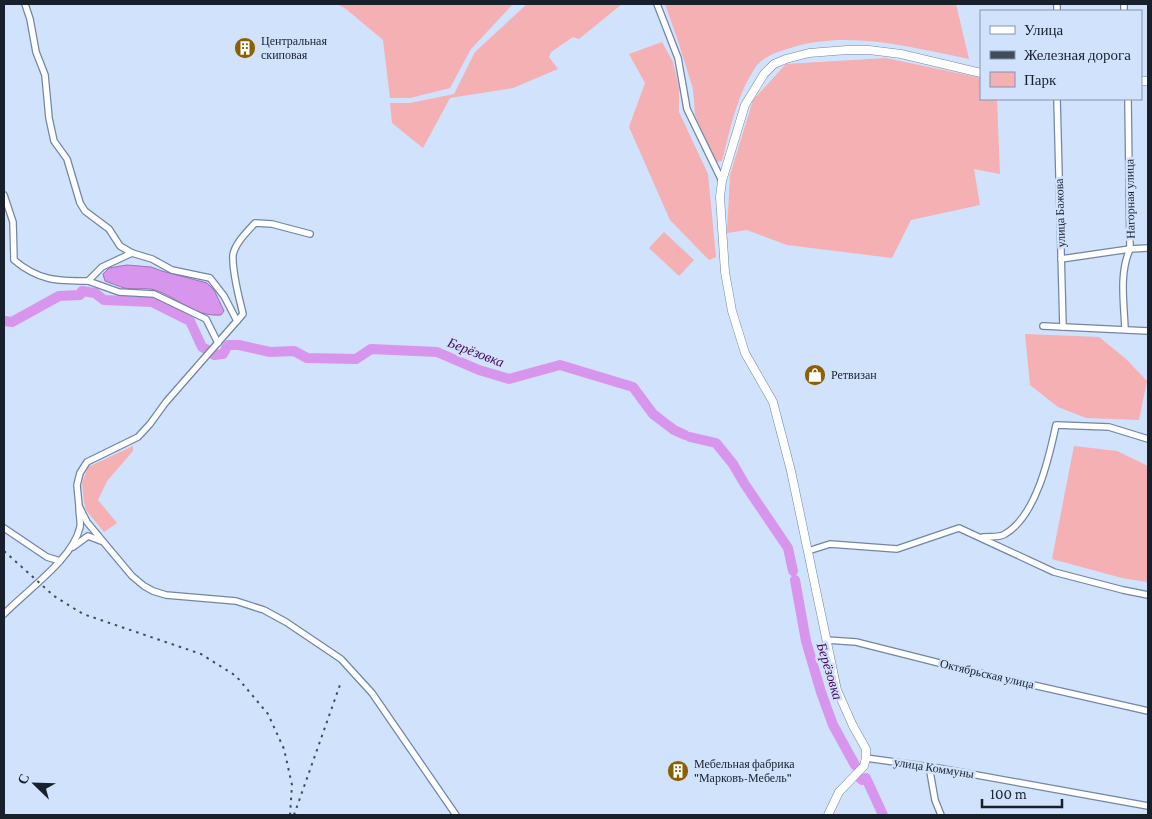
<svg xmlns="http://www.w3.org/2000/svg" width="1152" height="819" font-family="'Crimson Pro',serif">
<rect width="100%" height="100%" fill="#d0e2fc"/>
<g fill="#f4b0b2">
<polygon points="337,4 513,4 471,49 450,88 410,98 390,98 383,40 346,9"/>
<polygon points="527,4 622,4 579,39 573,37 551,52 549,57 558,69 513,88 450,98 423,148 392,123 390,103 410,103 454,94 475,52"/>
<path d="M665,4H956L969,59C909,47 847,29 787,49C774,53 760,58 753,71C736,98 730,131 722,161L716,162L695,115L693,89L678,41Z"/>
<polygon points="662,42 673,62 679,88 679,112 708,174 716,257 709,260 670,220 629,127 645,83 629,54"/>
<polygon points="886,58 981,78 981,99 997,99 1000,174 974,169 980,205 911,220 892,258 787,245 747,230 727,233 730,175 753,100 786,64"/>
<polygon points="664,232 694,260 679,276 649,248"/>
<polygon points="1025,334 1099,337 1126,359 1147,381 1139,420 1086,418 1058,407 1030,385"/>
<polygon points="133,446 133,451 107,481 98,500 117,523 104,532 86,510 84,502 82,483 88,467"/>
<polygon points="1074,446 1117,451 1148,466 1148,582 1122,578 1052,559"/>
</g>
<path fill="#d895ee" stroke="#9e72b4" d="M127,265L151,267L162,271L207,283L214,290L224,311L221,315C194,317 179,298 155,290C145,287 134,290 124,288C118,286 111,283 105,281L103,274L109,268Z"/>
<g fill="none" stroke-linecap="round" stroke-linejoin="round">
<g stroke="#d895ee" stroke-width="10">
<polyline points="4,321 12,322 59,296 80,295 82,291 95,293 104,300 152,302 190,321 202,347 206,349"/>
<polyline points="214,355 223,354 228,345 239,345 270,352 294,351 307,358 356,359 371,349 437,352 479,370 509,379 560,365 633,387 653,414 674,430 685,435"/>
<polyline points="690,437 716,443 733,464 744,483 788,548 793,571"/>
<polyline points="795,580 806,641 821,692 833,725 855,765"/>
<polyline points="859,777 862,780 866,778 883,815"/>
</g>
<g stroke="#7286a3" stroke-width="8">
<g id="minor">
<polyline points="25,4 30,19 36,52 45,75 49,118 54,141 67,159 80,203 85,211 109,229 120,246 132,253"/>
<polyline points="657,4 678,58 687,109 722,181"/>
<polyline points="1124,4 1124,11"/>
<polyline points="1057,11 1057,4"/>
<polyline points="1057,99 1063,327"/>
<path d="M4,195L13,222L14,260C39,281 57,281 88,281L102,267L132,253L152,259L172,270L210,278L224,296L237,321"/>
<path d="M310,234L272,224L255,223C247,232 235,243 233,255C232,273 239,297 243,314L166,402L150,424L138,437L87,462L80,473L77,485L79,506L87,522L106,545L132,576L144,586L153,591L166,595L236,601L264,610L286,622L341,659L372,693L456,815"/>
<polyline points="1061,259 1130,249 1148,248"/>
<polyline points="88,281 119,292 154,294 206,319 218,343"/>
<polyline points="1043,326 1148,331"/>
<path d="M1125,329C1124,303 1119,273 1130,249L1128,99"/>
<polyline points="4,528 47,557 60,561"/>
<path d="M983,537C989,536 1000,538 1005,534C1036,516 1049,458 1056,425L1109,427L1148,439"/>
<polyline points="73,547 88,536 101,541"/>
<polyline points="808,551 830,544 897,549 959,528 1054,572 1123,590 1148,595"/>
<path d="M4,614C27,590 73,559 80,527C81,522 79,514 79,508"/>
<polyline points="826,640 856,642 971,671 1148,711"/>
<polyline points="866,758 938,768 1148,806"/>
<polyline points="929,766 935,800 941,815"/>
</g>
</g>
<g stroke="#7286a3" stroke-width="9">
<g id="tertiary">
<polyline points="1141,81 1148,81"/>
<polyline points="828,815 839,792 864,766 866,758 866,749 853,726 837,690 791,471 773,402 745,353 732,311 725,272 720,197 722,181 745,105 764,74 774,64 786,59 809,53 847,50 869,50 901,54 981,73"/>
</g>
</g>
<use href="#minor" stroke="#fff" stroke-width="5.5"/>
<use href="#tertiary" stroke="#fff" stroke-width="8"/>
<g stroke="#414b5a" stroke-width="2" stroke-dasharray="2.5 5" stroke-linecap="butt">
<polyline points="4,551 54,596 83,614 201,654 236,676 268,714 284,749 292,785 290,815"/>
<polyline points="294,815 341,682"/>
</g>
</g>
<defs>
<g id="building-disc" transform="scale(1.125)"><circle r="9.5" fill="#8b6003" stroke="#d0e2fc"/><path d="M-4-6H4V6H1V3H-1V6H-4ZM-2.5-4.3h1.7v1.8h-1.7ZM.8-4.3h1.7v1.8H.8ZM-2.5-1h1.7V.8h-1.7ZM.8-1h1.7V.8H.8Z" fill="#fff"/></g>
<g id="shop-disc" transform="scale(1.125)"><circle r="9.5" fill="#8b6003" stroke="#d0e2fc"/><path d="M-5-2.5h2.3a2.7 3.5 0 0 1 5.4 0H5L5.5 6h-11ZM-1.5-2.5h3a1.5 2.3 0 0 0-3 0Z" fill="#fff"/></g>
</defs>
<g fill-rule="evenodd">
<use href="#building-disc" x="245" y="48"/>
<use href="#shop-disc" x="815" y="375"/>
<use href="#building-disc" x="678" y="771"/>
</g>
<g text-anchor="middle" stroke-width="5" stroke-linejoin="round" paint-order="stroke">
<g font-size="12" fill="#18202c" stroke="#d0e2fc" text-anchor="start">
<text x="261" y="45">Центральная<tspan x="261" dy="14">скиповая</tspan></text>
<text x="831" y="379">Ретвизан</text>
<text x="694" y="768">Мебельная фабрика<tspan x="694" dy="14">"Марковъ-Мебель"</tspan></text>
</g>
<g font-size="12" fill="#18202c" stroke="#d0e2fc">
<text transform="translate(1130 199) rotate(-91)" y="4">Нагорная улица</text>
<text transform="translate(1060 213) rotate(-92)" y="4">улица Бажова</text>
<text transform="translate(987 674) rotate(13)" y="4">Октябрьская улица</text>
<text transform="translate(934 768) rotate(9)" y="4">улица Коммуны</text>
</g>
<g font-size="14" font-style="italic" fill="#480659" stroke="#d0e2fc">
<text transform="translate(476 352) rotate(21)" y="5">Берёзовка</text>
<text transform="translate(830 671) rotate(73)" y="5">Берёзовка</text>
</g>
</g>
<rect width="1152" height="819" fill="none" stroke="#18202c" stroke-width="10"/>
<rect x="980" y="10" width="162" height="90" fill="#d0e2fc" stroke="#8694a9"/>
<rect x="990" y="26" width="25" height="8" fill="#ffffff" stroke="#8694a9"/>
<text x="1024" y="35" font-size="15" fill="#18202c">Улица</text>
<rect x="990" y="51" width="25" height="8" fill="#414b5a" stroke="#8694a9"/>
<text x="1024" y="60" font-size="15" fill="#18202c">Железная дорога</text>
<rect x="990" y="72" width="25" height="15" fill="#f4b0b2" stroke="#8694a9"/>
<text x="1024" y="85" font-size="15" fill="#18202c">Парк</text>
<g transform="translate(35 784) rotate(293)" stroke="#d0e2fc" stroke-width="4" paint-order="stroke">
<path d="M0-4L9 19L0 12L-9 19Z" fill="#18202c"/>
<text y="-8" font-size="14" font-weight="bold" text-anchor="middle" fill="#18202c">С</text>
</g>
<path d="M982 799v8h80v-8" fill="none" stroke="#18202c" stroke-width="2.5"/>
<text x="990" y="799" font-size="15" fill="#18202c" stroke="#d0e2fc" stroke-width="4" paint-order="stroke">100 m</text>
</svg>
